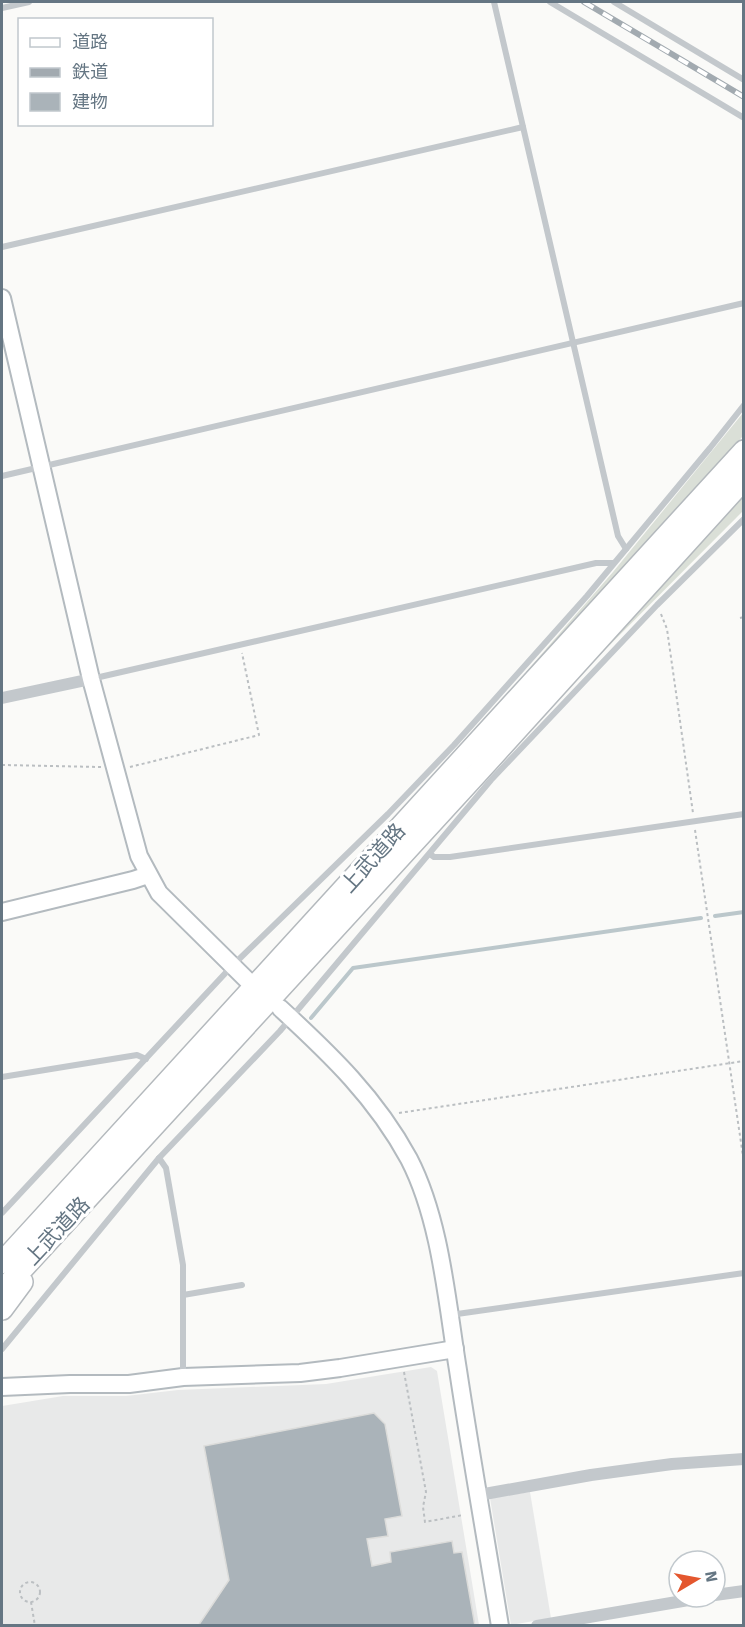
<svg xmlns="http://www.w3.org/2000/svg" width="745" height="1627" font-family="Signika,'Noto Sans JP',sans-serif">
<rect width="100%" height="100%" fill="#fafaf8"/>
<g fill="#e8e9e9">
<polygon points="431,1367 437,1371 479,1625 2,1626 2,1406 63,1396 126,1396 178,1390 326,1384"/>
<polygon points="530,1492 551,1618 511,1625 490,1498"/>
</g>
<g fill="#dadfd7">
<polygon points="743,413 743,436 528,673 526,672 613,572"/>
<polygon points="743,495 743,511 544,711"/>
</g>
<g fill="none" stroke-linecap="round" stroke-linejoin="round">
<g stroke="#bbc7cb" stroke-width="4">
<polyline points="715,916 744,912"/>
<polyline points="311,1018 353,968 701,918"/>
</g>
</g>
<polygon fill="#aab3b9" stroke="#dcdcda" stroke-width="1.5" points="374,1413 385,1424 402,1516 385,1519 388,1536 367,1539 372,1566 391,1562 390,1552 452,1541 454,1553 462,1552 475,1626 198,1626 229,1580 204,1446"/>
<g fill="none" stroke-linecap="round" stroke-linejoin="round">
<g stroke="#b3babf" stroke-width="20">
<g id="secondary">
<polyline points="2,298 91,679 139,856 159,893 247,980"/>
<polyline points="2,912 133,880 148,875"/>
<path d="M280,1008C331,1055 376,1098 409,1159C441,1221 447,1303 458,1370C471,1456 486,1540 500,1626"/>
<polyline points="2,1387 70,1384 129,1384 183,1377 300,1373 340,1368 455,1349"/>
</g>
</g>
<g stroke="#b4b9bd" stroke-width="24">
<g id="highway">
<polyline points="2,1263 744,451"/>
<polyline points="2,1291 480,770 744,479"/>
<polyline points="2,1309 22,1282"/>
</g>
</g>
<g stroke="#bbbfc2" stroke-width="2" stroke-dasharray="3 3" stroke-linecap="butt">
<polyline points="661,614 667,629 693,813"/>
<polyline points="740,618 744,617"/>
<polyline points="2,765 101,767"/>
<polyline points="130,767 259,735 242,653"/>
<polyline points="695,830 744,1163"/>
<polyline points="399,1113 744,1061"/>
<polyline points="404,1372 426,1492 423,1507 425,1522 463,1515"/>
<circle cx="30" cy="1592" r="10"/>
<polyline points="31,1602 35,1626"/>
</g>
<g stroke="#c3c8cc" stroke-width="6">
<polyline points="494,2 618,536 626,549"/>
<polyline points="550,2 744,118"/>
<polyline points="614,2 744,80"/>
<polyline points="2,8 29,2"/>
<polyline points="2,247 523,127"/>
<polyline points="2,476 744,303"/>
<polyline points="91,679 596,563 613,563"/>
<polyline points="430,854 434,857 450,857 744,814"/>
<polyline points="2,1077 137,1055 146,1059"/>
<polyline points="159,1158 166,1168 183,1265 183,1376"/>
<polyline points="2,1213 232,966 388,814 454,745 587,596 710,448 744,405"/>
<polyline points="183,1295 242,1285"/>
<polyline points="450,1315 744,1273"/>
<polyline points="2,1349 159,1158 280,1031 491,780 657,605 744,519"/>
</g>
<g stroke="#c3c8cc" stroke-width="12">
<polyline points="2,698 91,679"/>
<polyline points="479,1495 591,1475 672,1464 744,1459"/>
<polyline points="715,1595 744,1591"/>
<polyline points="537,1626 706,1597"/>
</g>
<use href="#secondary" stroke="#fff" stroke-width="16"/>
<use href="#highway" stroke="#fff" stroke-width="21"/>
<g stroke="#a2aab0" stroke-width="6">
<polyline id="rail" points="584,2 744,97"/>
</g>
<use href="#rail" stroke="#fff" stroke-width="4" stroke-dasharray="11" stroke-linecap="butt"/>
</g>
<g text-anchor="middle" stroke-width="6" stroke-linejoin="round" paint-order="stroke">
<g font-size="21" fill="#657683" stroke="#fff">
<text transform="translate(373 858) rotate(-48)" y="7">上武道路</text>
<text transform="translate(57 1231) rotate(-47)" y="7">上武道路</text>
</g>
</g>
<rect width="745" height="1627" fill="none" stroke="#657683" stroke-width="6"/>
<rect x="18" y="18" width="195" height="108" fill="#ffffff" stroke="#c1c8cd" stroke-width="1.5"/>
<rect x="30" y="38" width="30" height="9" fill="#ffffff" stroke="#c1c8cd" stroke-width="1.5"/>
<text x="72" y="48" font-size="18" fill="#657683">道路</text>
<rect x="30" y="68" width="30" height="9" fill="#a2aab0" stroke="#c1c8cd" stroke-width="1.5"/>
<text x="72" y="78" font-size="18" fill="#657683">鉄道</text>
<rect x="30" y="93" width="30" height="18" fill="#aab3b9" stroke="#c1c8cd" stroke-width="1.5"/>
<text x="72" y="108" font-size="18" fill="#657683">建物</text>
<g transform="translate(697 1579) rotate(80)"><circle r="28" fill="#ffffff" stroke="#c1c8cd" stroke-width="1.5"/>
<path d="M0-4.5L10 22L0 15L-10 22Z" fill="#e4572e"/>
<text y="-9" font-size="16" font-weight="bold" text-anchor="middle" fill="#657683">N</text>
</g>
</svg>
